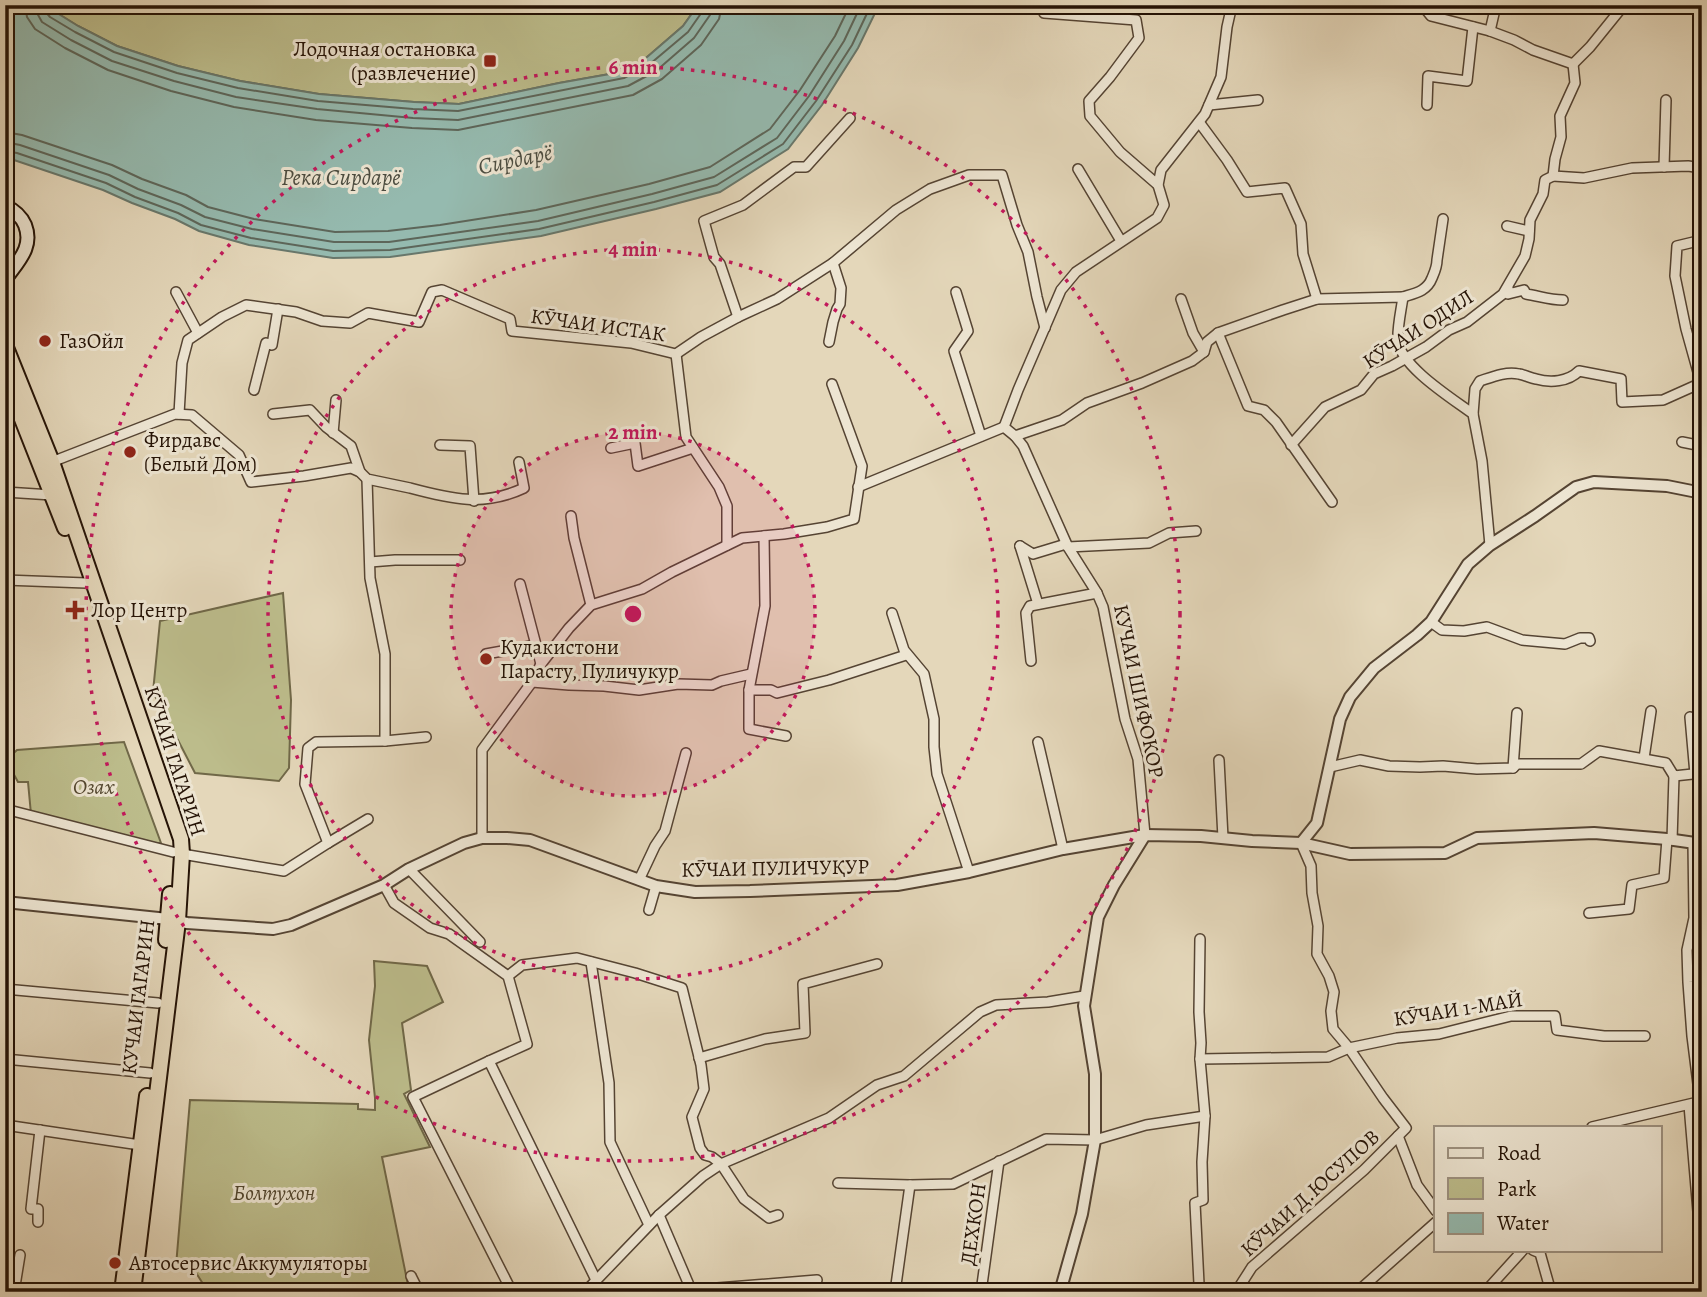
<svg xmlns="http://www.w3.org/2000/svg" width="1707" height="1297" font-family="Alegreya,serif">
<rect width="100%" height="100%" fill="#e4d7ba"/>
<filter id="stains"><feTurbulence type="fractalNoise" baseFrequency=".00286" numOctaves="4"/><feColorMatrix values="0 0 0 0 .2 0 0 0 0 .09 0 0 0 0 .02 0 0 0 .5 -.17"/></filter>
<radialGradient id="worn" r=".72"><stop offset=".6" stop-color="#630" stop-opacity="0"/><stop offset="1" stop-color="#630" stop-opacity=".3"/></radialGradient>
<g fill="#bcbc8b" stroke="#706848" stroke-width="2">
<polygon points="50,5 698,5 683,26 646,58 621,72 559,83 459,104 414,102 319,94 240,81 178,66 117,46 78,26 54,11"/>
<polygon points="283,593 291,700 289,768 279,781 195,773 153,692 160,621"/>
<polygon points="124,742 161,843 147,844 31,814 28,782 18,782 6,760 17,750"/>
<polygon points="374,961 427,966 443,1002 402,1023 411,1090 404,1094 430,1147 382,1157 409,1290 405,1292 299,1292 297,1283 205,1287 193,1268 176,1266 190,1100 358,1104 358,1109 375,1110 375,1098 369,1040 375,986"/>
</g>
<polygon fill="#95baaf" stroke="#68776b" stroke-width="2" points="5,5 50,5 54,11 78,26 117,46 178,66 240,81 319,94 414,102 459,104 559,83 621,72 646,58 683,26 698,5 879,5 858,48 822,105 788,149 720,192 656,209 541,236 390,257 333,258 249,245 199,231 175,219 132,203 103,190 5,157"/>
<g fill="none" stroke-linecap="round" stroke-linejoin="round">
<g stroke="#5d665a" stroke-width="2">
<polyline points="25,5 27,17 35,29 65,48 108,70 171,91 234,107 316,120 412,128 458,130 633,95 662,79 701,45 719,19 722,5"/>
<polyline points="36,5 37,13 42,22 71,40 112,61 174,81 236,97 317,109 413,118 458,120 628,86 656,71 694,38 710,15 712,5"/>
<polyline points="45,5 45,11 50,17 75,32 114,52 177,73 238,88 318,101 413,109 458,111 624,78 650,64 688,32 702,12 703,5"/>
<polyline points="5,132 22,135 112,165 142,179 186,195 208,207 254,219 335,232 388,231 440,225 536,210 649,184 710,167 770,129 800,90 835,36 850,5"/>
<polyline points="5,142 20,145 109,175 138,189 181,205 205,217 252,229 334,242 389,242 538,221 652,194 714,177 777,138 809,96 844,41 861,5"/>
<polyline points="5,151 17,153 106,183 135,197 178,213 201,225 251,238 333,251 390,250 539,229 654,202 717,185 783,144 816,101 852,45 871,5"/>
</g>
<g stroke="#543" stroke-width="12">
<g id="minor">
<polyline points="1422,5 1431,16 1490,31 1514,40 1533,50 1573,64 1590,47 1624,5"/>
<polyline points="1044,13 1136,20 1139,38 1110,77 1089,101 1090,116 1120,152 1158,185"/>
<polyline points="1490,31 1496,5"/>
<polyline points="1209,105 1258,100"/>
<polyline points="1427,105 1428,76 1467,81 1473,27"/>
<polyline points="1199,122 1227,160 1247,192 1285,188 1301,224 1303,254 1317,299"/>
<polyline points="1664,167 1666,100"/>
<polyline points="1078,169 1121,241"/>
<polyline points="1553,176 1584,178 1632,168 1688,166 1702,168"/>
<polyline points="1507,226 1529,231"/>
<path d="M1508,288V294L1524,290L1526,294C1539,296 1550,300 1563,300"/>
<polyline points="176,292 198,333"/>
<polyline points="956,292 968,331 954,351 981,436"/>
<path d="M1403,297C1416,293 1427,291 1432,278C1435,271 1437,267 1437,260L1443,219"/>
<polyline points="1181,299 1193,333 1204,352"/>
<polyline points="738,317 720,264 714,257 704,221 743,205 794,167 806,167 850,118"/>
<polyline points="1218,333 1248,406 1264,410 1276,422 1332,502"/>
<polyline points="829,342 833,322 837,309 840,304 841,288 833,263"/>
<polyline points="676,354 686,437 719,487 727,506 727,545"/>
<polyline points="254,390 266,343 272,345 278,309"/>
<polyline points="179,414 182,363 188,340 222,317 246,305 296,312 322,321 350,323 368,313 419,322 432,292 442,290 510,319 512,331 631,343 676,354 701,337 738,317 777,299 833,263 896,210 930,189 969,175 1002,175 1017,225 1028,252 1037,297 1045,328"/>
<polyline points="273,414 310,410 326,427 351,446 360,472"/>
<path d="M1473,414L1475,389L1480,381C1492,377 1506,371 1519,374C1525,375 1530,378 1536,379C1550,383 1568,382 1579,371L1621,379L1622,402L1663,400L1701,383L1686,329L1675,276L1677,246L1702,240"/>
<polyline points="333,433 336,400"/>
<path d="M1015,436L1062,420L1087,403L1142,383L1192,361L1204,352L1207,342L1218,333L1283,310L1317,299L1403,297C1401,311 1397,328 1398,341C1401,367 1453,399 1473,414L1482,461L1490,545"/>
<polyline points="1682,442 1702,446"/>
<polyline points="440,445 470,446 474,501"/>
<polyline points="1291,445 1325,407 1361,390 1374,374 1392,366 1426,347 1449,330 1467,322 1503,294 1525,256 1529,239 1530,220 1543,194 1545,180 1553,176 1555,159 1561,137 1560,116 1575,83 1573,64"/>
<polyline points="611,448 635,443 638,466 693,448"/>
<path d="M49,463L175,414L192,415L239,455L251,482L304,476L351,468L360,472L367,479C381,482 396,485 410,488C451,499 484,507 524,488L519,462"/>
<polyline points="367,479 370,578 385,654 385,741"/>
<polyline points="858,487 1004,427"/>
<polyline points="5,492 52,495"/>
<polyline points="571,516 574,538 591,605"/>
<polyline points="764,536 765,606 749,690 749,729 786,736"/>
<polyline points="1020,546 1038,604"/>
<polyline points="1020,546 1033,554 1066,544"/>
<polyline points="1068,547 1149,543 1169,533 1196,531"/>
<polyline points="370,562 395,560 460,560"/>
<polyline points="5,580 86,583"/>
<polyline points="520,584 541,664"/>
<polyline points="892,613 904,650 924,674 934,719 934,747 937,774 969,872"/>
<polyline points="1431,622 1442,630 1464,631 1487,627 1522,640 1565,644 1580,638 1589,638 1590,641"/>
<polyline points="486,654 536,645"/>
<polyline points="1031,661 1026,613 1030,606 1097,593"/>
<polyline points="532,682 569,685 604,686 639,690 678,684 712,685 721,681 751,674"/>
<polyline points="749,690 771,690 777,693 829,680 906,655"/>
<polyline points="1690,717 1695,774"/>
<polyline points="1038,742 1063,849"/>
<polyline points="1644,758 1651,711"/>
<polyline points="1219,760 1223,838"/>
<polyline points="1330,767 1360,760 1389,766 1420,767 1443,766 1477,769 1513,768 1517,764 1581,764 1599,751 1666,763 1674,776 1702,773"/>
<polyline points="1513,768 1517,713"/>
<polyline points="5,809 173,852"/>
<polyline points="1145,835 1138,759 1125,719 1103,607 1097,593 1068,547 1023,446 1015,436 1004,427 1018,390 1061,290 1076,272 1157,218 1164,205 1158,185 1161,170 1205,114 1221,77 1227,27 1232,5"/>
<polyline points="482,838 482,750 532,682 541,664 569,628 591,605 642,589 672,572 742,538 784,534 827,527 854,519 862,466 832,384"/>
<polyline points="1672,840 1674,776"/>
<polyline points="328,843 368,819"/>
<polyline points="1693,843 1694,918 1687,950 1688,982 1692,1036 1700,1100"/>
<polyline points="182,854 284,871 328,843 305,784 308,748 316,742 385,741 426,737"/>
<polyline points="409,869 480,942"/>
<polyline points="639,880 655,846 665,831 686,753"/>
<polyline points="384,885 394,903 430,928 449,934 508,976 527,1044 489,1061 413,1097 512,1292"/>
<polyline points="649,910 656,886"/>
<polyline points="1589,913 1629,909 1632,885 1664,878 1667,839"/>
<polyline points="591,962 609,1083 610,1142 649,1225"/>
<polyline points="508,976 522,965 577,958 635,973 682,988 701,1065 704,1089 692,1117 700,1148 705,1155 712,1157 721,1164 744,1199 769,1218 778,1215"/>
<polyline points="5,989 158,1003"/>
<polyline points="699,1058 765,1039 805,1033 803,984 877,964"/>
<polyline points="5,1059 150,1073"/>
<polyline points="1200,1059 1328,1057 1349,1048 1397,1038 1439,1034 1511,1016 1555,1016 1557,1030 1604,1036 1645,1036"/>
<polyline points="489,1061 596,1280"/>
<polyline points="1689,1105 1702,1259"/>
<polyline points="5,1125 140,1145"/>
<polyline points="1592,1127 1694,1103"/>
<polyline points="1398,1136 1417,1185 1436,1211"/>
<polyline points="838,1183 910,1185 953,1184 1046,1139 1095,1140 1146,1125 1205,1116"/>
<polyline points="659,1215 692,1292"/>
<polyline points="38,1222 38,1209 31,1209 40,1130"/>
<polyline points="1533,1250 1540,1253 1551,1292"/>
<polyline points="411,1276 419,1292"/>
<polyline points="692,1290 817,1280"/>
<polyline points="14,1292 20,1255"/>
<polyline points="585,1292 659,1215 703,1176 721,1164 829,1118 877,1085 904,1076 980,1012 996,1005 1048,1002 1084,996"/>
<polyline points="895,1292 910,1185"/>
<polyline points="981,1292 999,1161"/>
<polyline points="1196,1292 1199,1284 1195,1203 1203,1200 1202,1162 1205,1116 1200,1059 1201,1043 1199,1012 1200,939"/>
<polyline points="1236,1292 1252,1267 1364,1170 1406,1128 1383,1098 1349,1048 1333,1029 1331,1011 1334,992 1329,976 1317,954 1318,926 1312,893 1311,866 1301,843"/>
<polyline points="1357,1292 1436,1222"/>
<polyline points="1485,1292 1523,1250"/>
</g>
</g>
<g stroke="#543" stroke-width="14">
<g id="tertiary">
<polyline points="1301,843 1317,823 1340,719 1350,697 1374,668 1417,635 1431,622 1468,564 1490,545 1535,516 1576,487 1594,482 1667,486 1702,493"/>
<polyline points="5,902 168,919 187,923 273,929 291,925 384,885 409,869 464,843 482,838 507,838 530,840 656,886 695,892 750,891 897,885 969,872 1063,849 1145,835 1201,836 1252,841 1301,843 1350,854 1445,853 1477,838 1594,833 1667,839 1702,844"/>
<polyline points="1060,1292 1082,1214 1095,1140 1095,1074 1084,1006 1098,917 1114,885 1145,835"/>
</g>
</g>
<g stroke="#251306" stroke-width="16">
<path id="secondary" d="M5,206C14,210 21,216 25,225C34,248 17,262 5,280"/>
</g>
<g stroke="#251306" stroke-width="18">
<g id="trunk">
<polyline points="5,345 52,462 181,839 182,854 178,921 133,1292"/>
<polyline points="5,376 65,528"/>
<polyline points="166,940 170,894"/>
<polyline points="122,1292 147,1096"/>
</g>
</g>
<use href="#minor" stroke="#ede5d2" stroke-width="9"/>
<use href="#tertiary" stroke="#ede5d2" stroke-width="10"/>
<use href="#secondary" stroke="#ede5d2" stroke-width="12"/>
<use href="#trunk" stroke="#e4d7ba" stroke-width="14"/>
</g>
<circle cx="633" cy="614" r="182" fill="#c2185b" fill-opacity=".12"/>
<g fill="none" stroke="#c2185b" stroke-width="3.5" stroke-dasharray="3.5 7">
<circle cx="633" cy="614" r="182"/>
<circle cx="633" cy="614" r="365"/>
<circle cx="633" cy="614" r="547"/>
</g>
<g fill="#8f2418" stroke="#ede5d2" stroke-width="2.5">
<rect x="483" y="54" width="14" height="14" rx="3.5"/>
<circle cx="45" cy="341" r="7"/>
<circle cx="130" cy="452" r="7"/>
<path d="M71.5 599.5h7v7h7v7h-7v7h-7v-7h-7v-7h7z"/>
<circle cx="486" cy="659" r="7"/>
<circle cx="115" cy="1263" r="7"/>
</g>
<g text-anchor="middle" stroke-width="6" stroke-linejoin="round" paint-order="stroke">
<g font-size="21" fill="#251306" stroke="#ede5d2" text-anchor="start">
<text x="476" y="56" text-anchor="end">Лодочная остановка<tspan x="476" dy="24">(развлечение)</tspan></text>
<text x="59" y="348">ГазОйл</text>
<text x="144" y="447">Фирдавс<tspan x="144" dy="24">(Белый Дом)</tspan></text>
<text x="91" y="617">Лор Центр</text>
<text x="500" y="654">Кудакистони<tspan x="500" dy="24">Парасту, Пуличукур</tspan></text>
<text x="129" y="1270">Автосервис Аккумуляторы</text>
</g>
<g font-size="21" fill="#251306" stroke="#ede5d2">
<text transform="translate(598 325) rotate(8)" y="7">КӮЧАИ ИСТАК</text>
<text transform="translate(1418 329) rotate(-33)" y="7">КӮЧАИ ОДИЛ</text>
<text transform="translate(1139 691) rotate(78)" y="7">КУЧАИ ШИФОКОР</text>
<text transform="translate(175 761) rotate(72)" y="7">КӮЧАИ ГАГАРИН</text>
<text transform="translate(775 868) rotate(-1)" y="7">КӮЧАИ ПУЛИЧУҚУР</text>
<text transform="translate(138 997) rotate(-83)" y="7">КУЧАИ ГАГАРИН</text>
<text transform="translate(1458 1009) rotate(-9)" y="7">КӮЧАИ 1-МАЙ</text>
<text transform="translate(1310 1193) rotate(-42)" y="7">КӮЧАИ Д.ЮСУПОВ</text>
<text transform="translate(973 1224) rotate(-82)" y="7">ДЕХКОН</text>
</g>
<g font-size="21" font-style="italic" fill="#52462e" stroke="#ede5d2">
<text x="94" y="794">Озах</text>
<text x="274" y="1200">Болтухон</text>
</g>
<g font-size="23" font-style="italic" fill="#4c4d41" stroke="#ede5d2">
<text transform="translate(515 159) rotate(-12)" y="8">Сирдарё</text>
<text x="341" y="185">Река Сирдарё</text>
</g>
</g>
<circle cx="633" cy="614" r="10" fill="#c2185b" stroke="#ede5d2" stroke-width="3.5"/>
<g font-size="21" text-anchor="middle" font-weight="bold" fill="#c2185b" stroke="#ede5d2" stroke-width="6" stroke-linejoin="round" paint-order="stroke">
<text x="633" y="74">6 min</text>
<text x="633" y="256">4 min</text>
<text x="633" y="439">2 min</text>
</g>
<rect width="1707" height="1297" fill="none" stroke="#e4d7ba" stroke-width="28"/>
<rect x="7" y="7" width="1693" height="1283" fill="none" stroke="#251306" stroke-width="3.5"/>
<rect x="14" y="14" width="1679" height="1269" fill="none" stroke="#251306" stroke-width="2"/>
<rect x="1434" y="1126" width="228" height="126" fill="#ede5d2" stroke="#9d9180" stroke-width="2"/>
<rect x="1448" y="1148" width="35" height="10" fill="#ede5d2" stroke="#9d9180" stroke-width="2"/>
<text x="1497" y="1160" font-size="21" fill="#251306">Road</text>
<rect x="1448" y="1178" width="35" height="21" fill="#bcbc8b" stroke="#9d9180" stroke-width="2"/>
<text x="1497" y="1196" font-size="21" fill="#251306">Park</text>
<rect x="1448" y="1213" width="35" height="21" fill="#95baaf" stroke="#9d9180" stroke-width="2"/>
<text x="1497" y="1230" font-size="21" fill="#251306">Water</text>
<rect width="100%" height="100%" filter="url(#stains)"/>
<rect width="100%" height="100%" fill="url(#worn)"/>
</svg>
